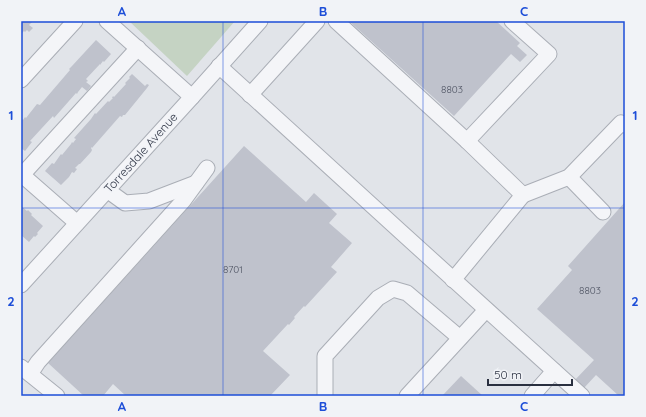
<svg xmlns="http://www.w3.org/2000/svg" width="646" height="417" font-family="Quicksand,sans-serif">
<rect width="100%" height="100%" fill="#e1e4e9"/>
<polygon fill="#c5d3c3" points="129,21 235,21 187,76"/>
<g fill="#bfc2cc">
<polygon points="21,21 33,21 29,25 33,28 29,32 27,30 25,32 24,31 21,34"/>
<polygon points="349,21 496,21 520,43 517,46 527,55 520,62 511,54 454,116"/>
<polygon points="96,40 111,54 104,62 103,61 100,65 100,64 86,79 88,81 86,82 91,86 87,91 82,87 78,92 77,94 76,93 54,118 53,116 30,141 32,142 25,151 21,148 21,120 22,119 23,120 25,117 26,118 37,104 40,105 70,70 69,69 72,66"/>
<polygon points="132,74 145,86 147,84 149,85 147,88 125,115 123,115 122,117 120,116 92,148 91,147 91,148 92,150 91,152 80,164 79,164 75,168 77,169 74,173 72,172 69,177 61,185 45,171 52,163 54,164 61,154 62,155 71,144 72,142 73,143 76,139 74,138 91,119 95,113 96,114 108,101 109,102 113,98 112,98 113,96 114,97 126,84 125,83 130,78 129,77"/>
<polygon points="244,146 306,202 314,193 337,214 329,223 352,243 331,267 337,272 305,307 304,306 294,317 295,318 289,325 288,324 263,351 290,375 270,396 126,396 113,384 103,396 84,396 48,363"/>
<polygon points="625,202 625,396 619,396 596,375 583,389 574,381 594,360 537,309 572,270 568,266"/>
<polygon points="21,206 27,211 28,210 32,214 31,215 43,226 37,233 38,234 35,237 34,236 29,242 21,235 22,233 21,232"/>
<polygon points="461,376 483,396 442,396"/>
</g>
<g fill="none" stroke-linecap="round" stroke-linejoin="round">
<g stroke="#aaaeb6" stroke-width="17">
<g id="minor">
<polyline points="107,21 192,97"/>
<polyline points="336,21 467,141 523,195 453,280"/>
<polyline points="219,66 401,232 582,396"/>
<polyline points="21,80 75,21"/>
<polyline points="250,95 317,21"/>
<polyline points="467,141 549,54 512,21"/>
<polyline points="21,174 77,223"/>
<polyline points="22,175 138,48"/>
<polyline points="569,177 603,212"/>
<polyline points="107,190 125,203 149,201 196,183"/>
<polyline points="523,195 569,177 621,123 625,125"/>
<polyline points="21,285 192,97 260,21"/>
<polyline points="21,367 57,396"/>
<polyline points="30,374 38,362 183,201 207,168"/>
<polyline points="325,396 325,356 378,298 393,289 407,293 460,338"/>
<polyline points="407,396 486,310"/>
<polyline points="532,396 554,371"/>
</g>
</g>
<use href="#minor" stroke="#f4f5f8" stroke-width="15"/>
</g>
<path fill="none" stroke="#1d4ed8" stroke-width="1" stroke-opacity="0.55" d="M223,21V396M423,21V396M21,208H625"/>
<g text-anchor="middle" stroke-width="3" stroke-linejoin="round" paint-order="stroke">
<g font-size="10" fill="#4f5463">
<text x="452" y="93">8803</text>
<text x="233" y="273">8701</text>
<text x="590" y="294">8803</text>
</g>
<g font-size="12" fill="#2a3040" stroke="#f1f3f7">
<text transform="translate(141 153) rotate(-48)" y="4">Torresdale Avenue</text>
</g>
</g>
<rect width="646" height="417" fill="none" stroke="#f1f3f7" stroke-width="44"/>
<path d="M488 379v6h84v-6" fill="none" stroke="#2a3040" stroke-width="2"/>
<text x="494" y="379" font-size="12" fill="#2a3040" stroke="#f1f3f7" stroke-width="3" paint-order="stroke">50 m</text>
<rect x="22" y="22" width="602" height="373" fill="none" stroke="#1d4ed8" stroke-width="1.5"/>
<g font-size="13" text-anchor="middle" font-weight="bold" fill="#1d4ed8">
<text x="122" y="16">A</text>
<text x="323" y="16">B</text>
<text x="524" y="16">C</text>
<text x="11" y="120">1</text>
<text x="635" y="120">1</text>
<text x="11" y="306">2</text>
<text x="635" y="306">2</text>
<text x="122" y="411">A</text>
<text x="323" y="411">B</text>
<text x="524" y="411">C</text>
</g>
</svg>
